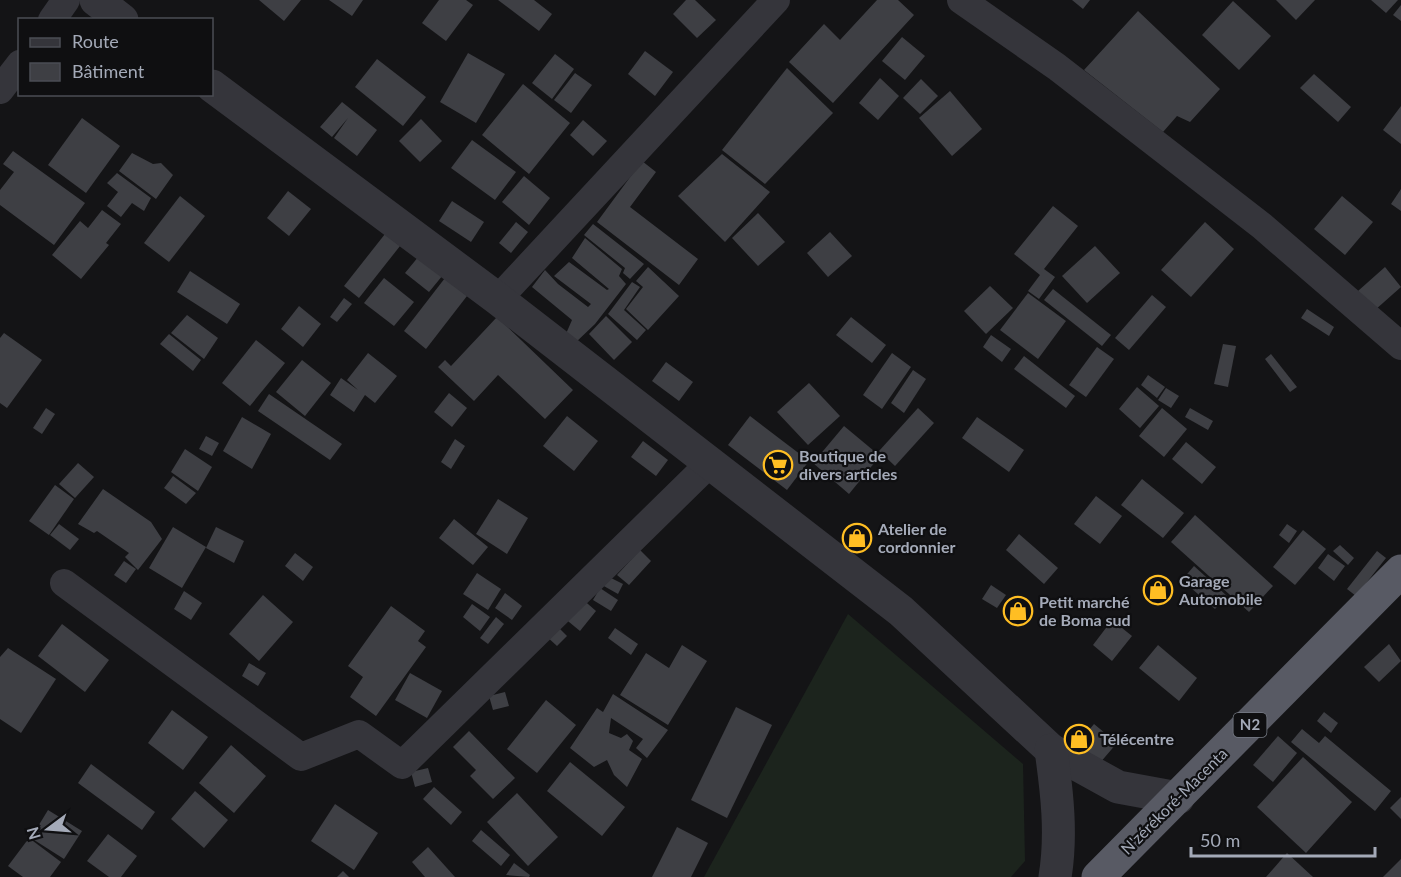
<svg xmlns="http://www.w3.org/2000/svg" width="1401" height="877" font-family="Lato,sans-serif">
<rect width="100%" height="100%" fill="#141416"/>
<polygon fill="#1c241d" points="848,614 1023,764 1025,861 1011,877 704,877"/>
<g fill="#3e3f44">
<polygon points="259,0 301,0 284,21"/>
<polygon points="329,0 363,0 352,16"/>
<polygon points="439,0 466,0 473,5 446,41 422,23"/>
<polygon points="498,0 534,0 552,14 539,31"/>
<polygon points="686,0 695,0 716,20 697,38 673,14"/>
<polygon points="877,0 898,0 914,15 833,103 789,62 824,24 840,40"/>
<polygon points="1072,0 1090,0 1083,9"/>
<polygon points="1276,0 1315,0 1296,20"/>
<polygon points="1371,0 1398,0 1386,13"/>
<polygon points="1233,1 1271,36 1239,70 1202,35"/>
<polygon points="1401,5 1401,21 1393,15"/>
<polygon points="1138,11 1220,89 1190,122 1177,116 1163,132 1084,70"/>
<polygon points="902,37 925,56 905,80 882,61"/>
<polygon points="645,51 673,72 655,96 628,74"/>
<polygon points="468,53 505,74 476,123 440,102"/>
<polygon points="555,54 574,69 552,99 532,83"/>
<polygon points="377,59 426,97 403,126 355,87"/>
<polygon points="787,68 833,113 765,184 722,150"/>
<polygon points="575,73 592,85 571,113 554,100"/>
<polygon points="1314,74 1351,107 1338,122 1300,88"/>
<polygon points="880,78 899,96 878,120 859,103"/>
<polygon points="921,79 938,96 920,114 903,98"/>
<polygon points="523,84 570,123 529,174 482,135"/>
<polygon points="950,91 982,129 952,156 919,118"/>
<polygon points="342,102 377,130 357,156 334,138 348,118 332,137 320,127"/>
<polygon points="1401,106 1401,144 1383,130"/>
<polygon points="82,118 120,146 86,193 48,165"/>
<polygon points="421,119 442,141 420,162 399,141"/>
<polygon points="583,120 607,141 593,156 570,135"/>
<polygon points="472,140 516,172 495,200 451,168"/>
<polygon points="13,151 85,203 54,245 0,205 0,190 14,172 3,164"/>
<polygon points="132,153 153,164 161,163 173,175 156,199 119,171"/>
<polygon points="722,154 770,192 725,242 678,196"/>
<polygon points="642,161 656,172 630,207 698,259 679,285 597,222"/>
<polygon points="117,173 151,198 144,211 132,203 121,217 107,206 118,192 107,183"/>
<polygon points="524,176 550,198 529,225 502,202"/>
<polygon points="1401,189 1401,211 1391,204"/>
<polygon points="288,191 311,209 289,236 267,218"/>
<polygon points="180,196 205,216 169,262 144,243"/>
<polygon points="1342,196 1373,222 1345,255 1314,229"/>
<polygon points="452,201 484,222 471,242 439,221"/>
<polygon points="1053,206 1078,226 1044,269 1055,277 1039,299 1028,291 1040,275 1014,254"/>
<polygon points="102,210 121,224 106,243 109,245 81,279 52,255 80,221 88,228"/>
<polygon points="758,213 785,242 758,266 732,238"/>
<polygon points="516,222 528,232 511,253 499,243"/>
<polygon points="1205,222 1234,249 1191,297 1161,270"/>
<polygon points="593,224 644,264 630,279 623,273 625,268 584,235"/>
<polygon points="830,232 852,256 828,277 807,253"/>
<polygon points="385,234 400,246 359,298 344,286"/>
<polygon points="585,238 622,269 619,276 626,284 595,324 574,344 565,336 572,320 532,287 545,270 558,284 588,307 591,304 554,276 569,262 607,290 609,289 572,258"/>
<polygon points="1095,246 1120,273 1087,303 1062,276"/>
<polygon points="419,256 443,275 429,292 405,273"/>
<polygon points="648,267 679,296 648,330 626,309 643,287 636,281"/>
<polygon points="1385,267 1401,287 1375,310 1358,291"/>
<polygon points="190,271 240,304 227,324 177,292"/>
<polygon points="384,278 414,302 394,326 364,303"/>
<polygon points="445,278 467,296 426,349 404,331"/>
<polygon points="632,282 640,287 624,310 646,330 637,340 608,314"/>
<polygon points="990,286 1013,308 986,334 964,311"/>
<polygon points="1053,289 1111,335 1102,346 1044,300"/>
<polygon points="1028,293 1066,321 1038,359 1000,330"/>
<polygon points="1152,295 1166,307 1129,350 1115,338"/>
<polygon points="344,298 352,304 337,322 330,317"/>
<polygon points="299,306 321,324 303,347 281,329"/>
<polygon points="1307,309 1334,327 1329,336 1301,318"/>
<polygon points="187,315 218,338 204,359 171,333"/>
<polygon points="606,316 632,342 614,360 589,334"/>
<polygon points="497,317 573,390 545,419 498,375 474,401 438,367 445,360 451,366"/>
<polygon points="851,317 886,345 872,363 836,335"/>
<polygon points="4,333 42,360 7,408 0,403 0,338"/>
<polygon points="169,334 201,360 193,371 160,344"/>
<polygon points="991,335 1011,349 1002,362 983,347"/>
<polygon points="256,340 285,363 250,406 222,383"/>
<polygon points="1223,344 1236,346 1228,387 1214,384"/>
<polygon points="1097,347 1114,359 1086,397 1069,385"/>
<polygon points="368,353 397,376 375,403 365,395 354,412 330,395 341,378 358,390 347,380"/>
<polygon points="892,353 911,367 882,409 863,395"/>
<polygon points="1271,354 1297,387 1290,392 1265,359"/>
<polygon points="1024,356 1075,396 1066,408 1014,369"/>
<polygon points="302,360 331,383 305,416 276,392"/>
<polygon points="666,362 693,382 679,401 652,381"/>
<polygon points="913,370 926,379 904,413 891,403"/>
<polygon points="1148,375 1165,387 1157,398 1141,385"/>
<polygon points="809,383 840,416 808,445 777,412"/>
<polygon points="1137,387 1159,406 1140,428 1119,409"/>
<polygon points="1166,388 1179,396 1171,408 1158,400"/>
<polygon points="449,393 467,408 452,427 434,412"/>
<polygon points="269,394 342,444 330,460 258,411"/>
<polygon points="46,408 55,414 42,434 33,428"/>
<polygon points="918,408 934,423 895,466 879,451"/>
<polygon points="1162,408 1187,429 1164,457 1139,436"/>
<polygon points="1190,408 1213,421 1208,430 1185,417"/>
<polygon points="567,416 598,441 574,471 543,446"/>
<polygon points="750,416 809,461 787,490 728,445"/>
<polygon points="242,417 271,434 252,469 223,451"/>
<polygon points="977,417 1024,450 1009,472 962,438"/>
<polygon points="844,426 880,456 849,494 813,463"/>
<polygon points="206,436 219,443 212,456 199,449"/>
<polygon points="455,439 465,446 451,469 441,462"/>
<polygon points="643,441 668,460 656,476 631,457"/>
<polygon points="1186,442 1216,467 1202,484 1172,459"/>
<polygon points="185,449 212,467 198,491 171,472"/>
<polygon points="78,463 94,477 75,498 59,484"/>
<polygon points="173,476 196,493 186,504 164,488"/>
<polygon points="1142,479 1184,513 1163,538 1121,505"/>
<polygon points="55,485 74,499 49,535 29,521"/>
<polygon points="103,489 151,522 162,539 138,570 125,557 129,553 97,531 94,533 78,524"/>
<polygon points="1096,496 1122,516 1100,544 1074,524"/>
<polygon points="498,499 528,518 507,554 476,534"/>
<polygon points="1195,515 1273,586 1249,612 1171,542"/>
<polygon points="454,519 488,547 473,565 439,538"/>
<polygon points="59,524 79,539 70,550 50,535"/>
<polygon points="1287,524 1297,531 1289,543 1279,535"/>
<polygon points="173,527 206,547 182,588 149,568"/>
<polygon points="216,527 244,541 234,563 206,548"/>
<polygon points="1303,530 1326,549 1295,585 1273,567"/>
<polygon points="1019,534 1058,568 1044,584 1006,550"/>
<polygon points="1340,545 1354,558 1348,565 1333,551"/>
<polygon points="640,550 651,561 629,585 617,575"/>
<polygon points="1377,551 1386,558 1356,596 1347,589"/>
<polygon points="295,553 313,567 303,581 285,566"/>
<polygon points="1328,554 1345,566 1334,581 1318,568"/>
<polygon points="124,561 136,569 126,583 114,575"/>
<polygon points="1194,566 1227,596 1215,609 1182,580"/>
<polygon points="477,573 501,589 488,610 463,594"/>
<polygon points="607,576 623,584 618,594 602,585"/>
<polygon points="991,585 1006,595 997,608 982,599"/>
<polygon points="600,588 618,600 611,611 593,600"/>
<polygon points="184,591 202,603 191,620 174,609"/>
<polygon points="505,593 522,606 512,620 495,608"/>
<polygon points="263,595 293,622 259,661 229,634"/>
<polygon points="580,597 596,611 580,631 563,617"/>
<polygon points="472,604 490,617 480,631 463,617"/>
<polygon points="391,606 425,631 418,641 426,647 376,716 350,697 363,677 348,666"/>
<polygon points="496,617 504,624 488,644 480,638"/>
<polygon points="1112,620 1132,636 1112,661 1093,645"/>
<polygon points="62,624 109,660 85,692 38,656"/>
<polygon points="555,624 567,636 557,646 545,635"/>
<polygon points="615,628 638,644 631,655 608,638"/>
<polygon points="1389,644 1401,661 1379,682 1364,667"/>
<polygon points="682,645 707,661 668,725 620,695 646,653 669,668"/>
<polygon points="1158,645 1197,678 1179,701 1139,668"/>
<polygon points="8,648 56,679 21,733 0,719 0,657"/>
<polygon points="249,663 266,673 258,686 242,676"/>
<polygon points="410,673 442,691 427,718 395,700"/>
<polygon points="505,692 509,706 493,710 489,696"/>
<polygon points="613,694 668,730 647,758 636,748 643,739 611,718 609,733 621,738 627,734 633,741 629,750 642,759 627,787 614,775 607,760 594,767 570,748 597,708 603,712"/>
<polygon points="546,700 576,725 537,773 507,749"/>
<polygon points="736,707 772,725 727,818 691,800"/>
<polygon points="172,710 208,737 183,770 148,743"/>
<polygon points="1324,712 1338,723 1331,733 1317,721"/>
<polygon points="1094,724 1117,743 1099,764 1067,736 1074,727 1084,736"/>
<polygon points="1302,729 1319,743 1325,736 1391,791 1375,811 1291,742"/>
<polygon points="469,731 515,778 493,799 470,776 476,770 453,747"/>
<polygon points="1278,736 1297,753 1273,782 1253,765"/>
<polygon points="231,745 266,776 234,813 199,783"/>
<polygon points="1303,757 1352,802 1306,853 1257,807"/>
<polygon points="570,762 625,807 602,836 547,791"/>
<polygon points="91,764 155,812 142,830 78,783"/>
<polygon points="428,768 432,782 415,787 411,772"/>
<polygon points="434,787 462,812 451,825 423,799"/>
<polygon points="195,791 228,820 204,848 171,819"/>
<polygon points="517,793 558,837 528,866 487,822"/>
<polygon points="1401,797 1401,819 1390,808"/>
<polygon points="335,804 378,833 354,870 311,841"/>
<polygon points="48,810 82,831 64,859 31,838"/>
<polygon points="677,827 708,843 691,877 652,877"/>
<polygon points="481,830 510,855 501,866 472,841"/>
<polygon points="108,834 137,856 121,877 109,877 87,861"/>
<polygon points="29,838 61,862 50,877 23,877 8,866"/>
<polygon points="428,847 455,877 425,877 412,862"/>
<polygon points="1287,853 1313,877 1266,877"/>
<polygon points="1401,859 1401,877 1383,877"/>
<polygon points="514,863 530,875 529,877 506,875"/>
<polygon points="343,871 349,877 337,877"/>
</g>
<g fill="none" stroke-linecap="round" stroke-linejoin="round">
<g stroke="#35353b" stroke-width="28">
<polyline points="961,0 1057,67 1262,226 1401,346"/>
<polyline points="52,20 66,0"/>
<polyline points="0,90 20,64"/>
<polyline points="498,299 776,0"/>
<polyline points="64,583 301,757 359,734 402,765 709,464"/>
</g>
<g stroke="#35353b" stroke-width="33">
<polyline points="96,0 122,20"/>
<polyline points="212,86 498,299 901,611 1051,750 1118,787 1178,798"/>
<path d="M1051,750C1057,792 1062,835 1055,877"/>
</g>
<polyline stroke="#585a64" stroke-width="33" points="1098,877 1401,571"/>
</g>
<defs>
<g id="supermarket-ring" transform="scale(1.5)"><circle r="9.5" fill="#0f0f11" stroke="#ffbe23" stroke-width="1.5"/><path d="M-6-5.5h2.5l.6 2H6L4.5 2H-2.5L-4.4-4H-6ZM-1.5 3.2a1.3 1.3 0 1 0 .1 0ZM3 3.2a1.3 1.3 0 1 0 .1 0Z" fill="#ffbe23"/></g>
<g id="shop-ring" transform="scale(1.5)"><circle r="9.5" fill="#0f0f11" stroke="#ffbe23" stroke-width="1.5"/><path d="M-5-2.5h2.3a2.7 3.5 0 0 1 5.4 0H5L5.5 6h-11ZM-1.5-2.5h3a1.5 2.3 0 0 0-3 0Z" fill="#ffbe23"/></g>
</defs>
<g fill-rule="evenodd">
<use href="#supermarket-ring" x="778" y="465"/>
<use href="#shop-ring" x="857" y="538"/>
<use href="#shop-ring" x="1158" y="590"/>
<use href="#shop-ring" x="1018" y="611"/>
<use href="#shop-ring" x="1079" y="739"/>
</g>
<g text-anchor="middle" stroke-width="4.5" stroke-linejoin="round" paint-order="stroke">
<rect fill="#0f0f11" stroke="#777c86" stroke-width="1.5" x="1233.5" y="713" width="33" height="24" rx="4.5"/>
<g font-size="15" font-weight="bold" fill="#a4aab8">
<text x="1250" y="730">N2</text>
</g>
<g font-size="16" font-weight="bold" fill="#a4aab8" stroke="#0f0f11" text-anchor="start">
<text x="799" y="462">Boutique de<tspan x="799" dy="18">divers articles</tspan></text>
<text x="878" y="535">Atelier de<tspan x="878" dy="18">cordonnier</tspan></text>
<text x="1179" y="587">Garage<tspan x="1179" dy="18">Automobile</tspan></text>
<text x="1039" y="608">Petit marché<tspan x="1039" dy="18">de Boma sud</tspan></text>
<text x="1100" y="745">Télécentre</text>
</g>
<g font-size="16" fill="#a4aab8" stroke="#0f0f11">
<text transform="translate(1174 801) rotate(-45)" y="6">N'zérékoré-Macenta</text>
</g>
</g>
<rect x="18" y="18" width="195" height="78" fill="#0f0f11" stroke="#4b4d54" stroke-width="1.5"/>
<rect x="30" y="38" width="30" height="9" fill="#35353b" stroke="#4b4d54" stroke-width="1.5"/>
<text x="72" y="48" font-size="18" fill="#a4aab8">Route</text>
<rect x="30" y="63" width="30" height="18" fill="#3e3f44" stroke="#4b4d54" stroke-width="1.5"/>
<text x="72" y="78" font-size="18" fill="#a4aab8">Bâtiment</text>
<g transform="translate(48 829) rotate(254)" stroke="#0f0f11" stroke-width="4.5" paint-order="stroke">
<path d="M0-4.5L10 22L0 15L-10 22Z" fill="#a4aab8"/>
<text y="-9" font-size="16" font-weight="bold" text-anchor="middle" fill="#a4aab8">N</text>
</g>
<path d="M1191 847v9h184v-9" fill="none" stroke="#a4aab8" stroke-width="3"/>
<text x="1200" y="847" font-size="18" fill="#a4aab8" stroke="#0f0f11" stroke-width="4.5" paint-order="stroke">50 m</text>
</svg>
